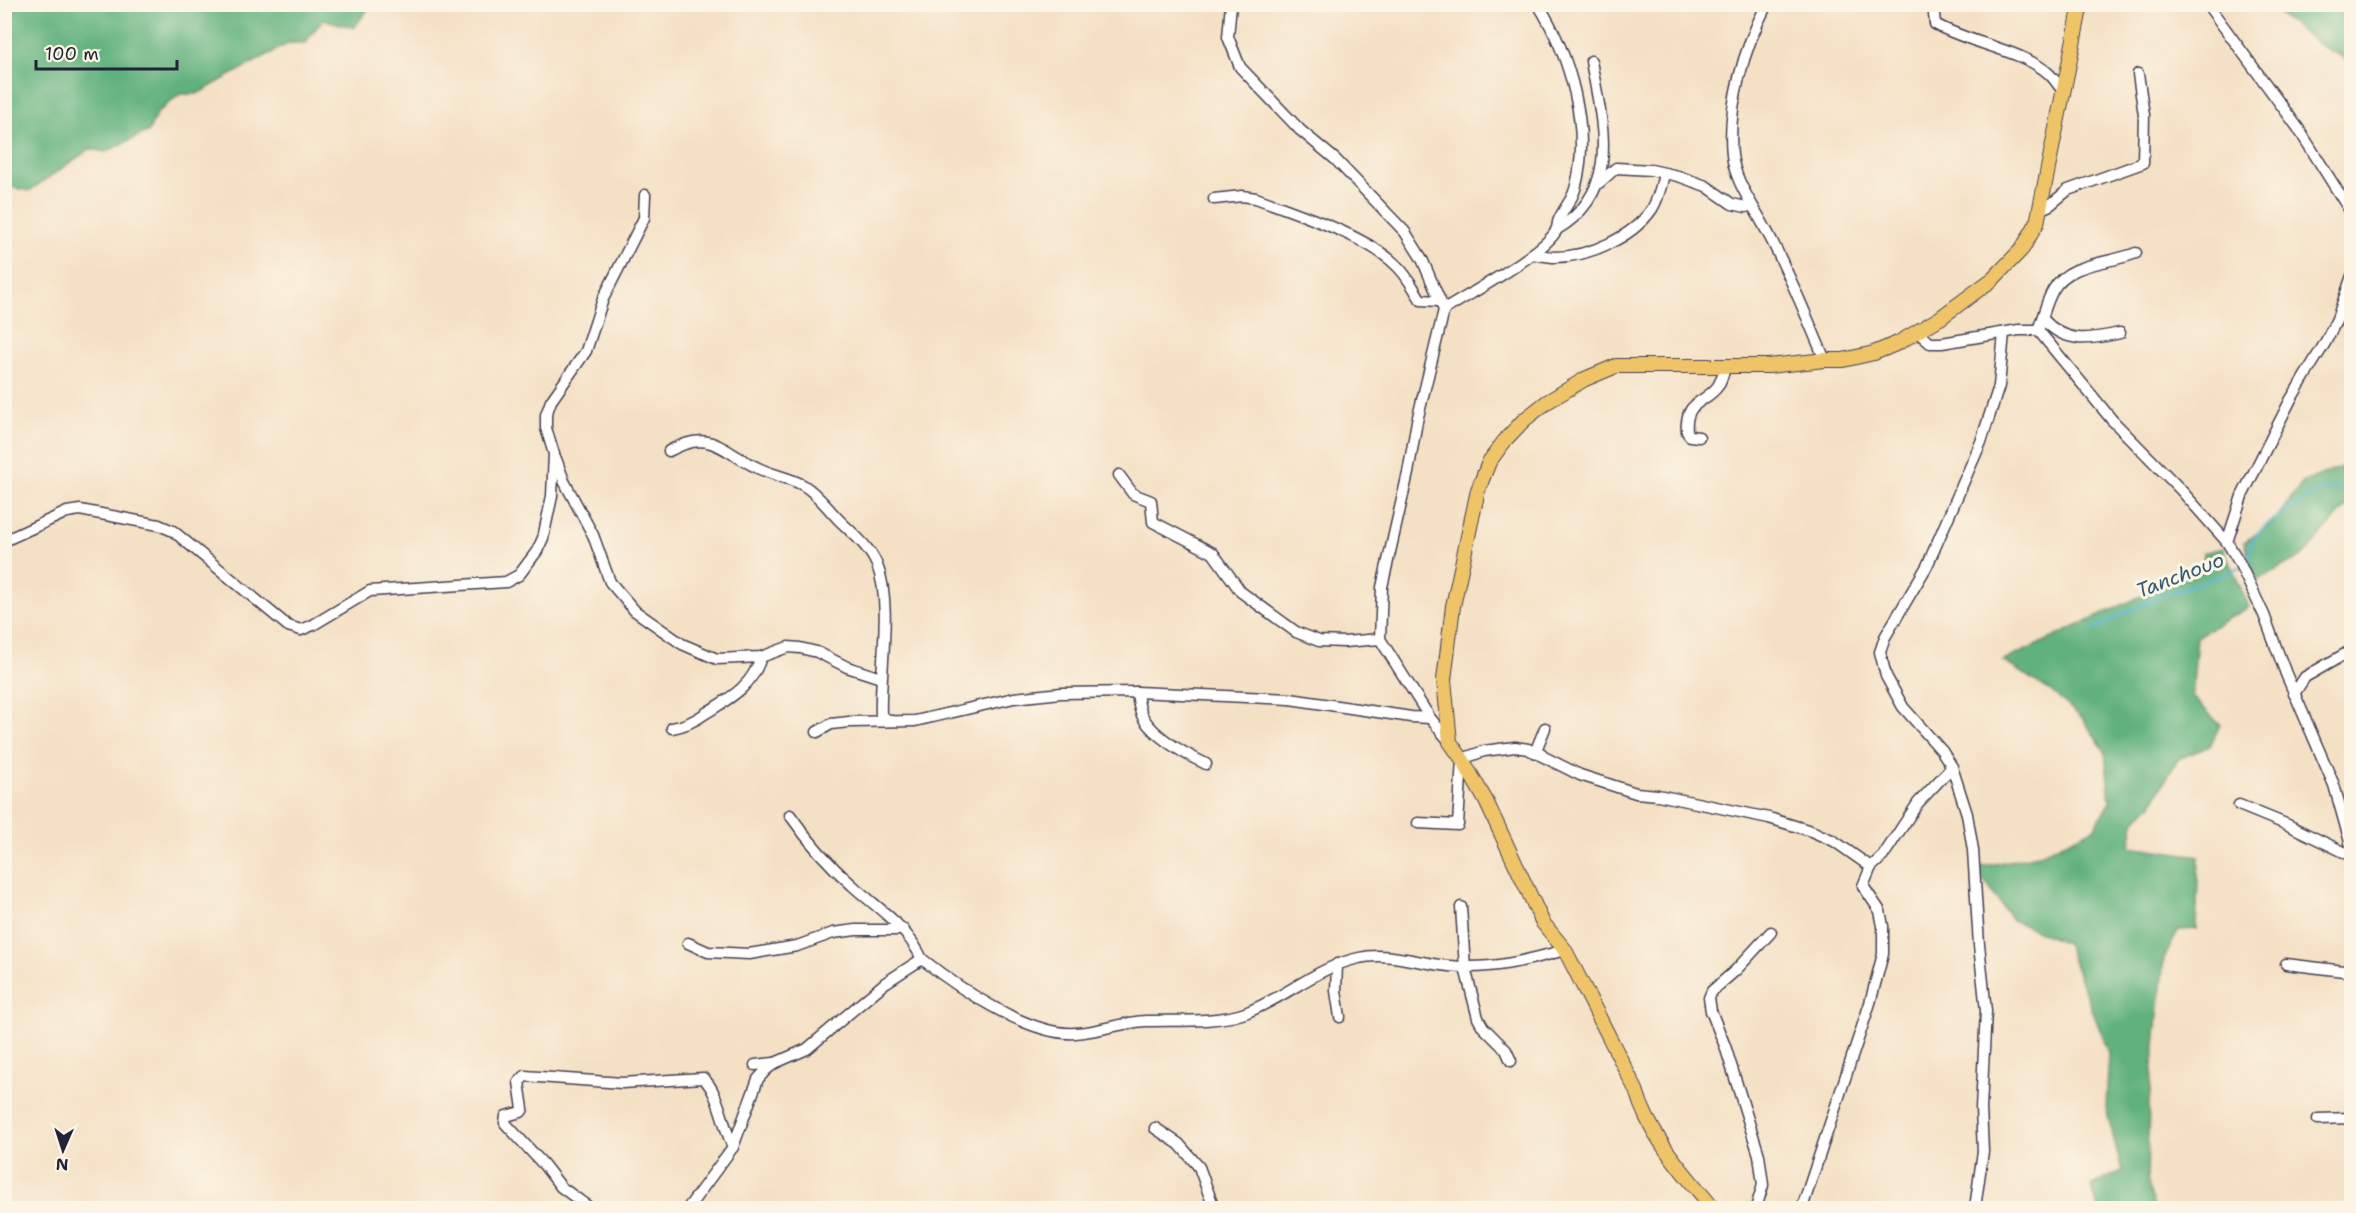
<svg xmlns="http://www.w3.org/2000/svg" width="2356" height="1213" viewBox="0 0 2356 1213" font-family="'Shantell Sans',sans-serif">
<style>
.forest{fill:#61b17d;stroke:#426a5c;stroke-width:1.5}
.lines{fill:none;stroke-linecap:round;stroke-linejoin:round}
.stream{stroke:#4ab0c9;stroke-width:3}
.minor-casing{stroke:#423e50;stroke-width:13}
.major-casing{stroke:#423e50;stroke-width:16}
.minor{stroke:#fff;stroke-width:10}
.major{stroke:#efc469;stroke-width:14}
.labels{text-anchor:middle;stroke-width:6;stroke-linejoin:round;paint-order:stroke}
.water-label{font-size:20px;font-style:italic;fill:#325b74;stroke:#fcf5e5}
</style>
<rect width="100%" height="100%" fill="#fcf5e5"/>
<filter id="ink" filterUnits="userSpaceOnUse"><feTurbulence type="fractalNoise" baseFrequency=".0167" numOctaves="2"/><feDisplacementMap in="SourceGraphic" scale="12" xChannelSelector="R" yChannelSelector="G"/><feConvolveMatrix kernelMatrix="1 2 1 2 8 2 1 2 1" color-interpolation-filters="sRGB"/></filter>
<filter id="wash" filterUnits="userSpaceOnUse"><feTurbulence type="fractalNoise" baseFrequency=".008" numOctaves="4" result="noise"/><feDisplacementMap in="SourceGraphic" scale="24" xChannelSelector="R" yChannelSelector="G"/><feGaussianBlur stdDeviation="1.35" result="paint"/><feColorMatrix in="noise" values="0 0 0 0 0 0 0 0 0 0 0 0 0 0 0 0 0 1.4 0 .05"/><feComposite in="paint" operator="in"/></filter>
<g filter="url(#wash)">
<rect width="100%" height="100%" fill="#f4e0c4"/>
<!-- forest -->
<g class="forest">
<polygon points="19,4 371,4 371,5 354,28 323,19 305,43 289,43 197,94 180,94 157,113 149,131 106,152 90,149 29,191 5,186 5,25"/>
<polygon points="2269,5 2351,5 2351,62 2313,41"/>
<polygon points="2351,463 2350,502 2304,555 2256,581 2244,542 2273,523 2303,482"/>
<polygon points="2223,548 2249,607 2197,636 2192,696 2220,725 2210,746 2178,759 2151,805 2134,822 2130,846 2199,856 2196,929 2179,930 2164,958 2149,1103 2147,1179 2154,1208 2098,1208 2091,1186 2122,1171 2106,1108 2109,1053 2066,943 2012,920 1975,868 2038,855 2094,829 2110,802 2105,751 2082,718 2051,691 2003,661 2186,575 2206,570 2203,553"/>
</g>
<g class="lines">
<!-- stream -->
<path class="stream" d="M2093 630C2118 616 2143 603 2169 593 2196 584 2223 577 2248 564 2250 556 2250 547 2252 541 2257 528 2316 491 2329 488 2339 486 2344 490 2352 483"/>
</g>
</g>
<g filter="url(#ink)">
<g class="lines">
<!-- minor casing -->
<g class="minor-casing">
<g id="minor">
<polyline points="1231,4 1228,37 1240,67 1300,130 1335,159 1405,232 1422,259 1444,310 1417,421 1408,473 1382,587 1380,639 1430,718 1450,742"/>
<path d="M1767 4C1744 48 1727 106 1732 155 1735 182 1752 203 1764 226 1787 267 1806 316 1825 360"/>
<path d="M1933 4 1935 24C1968 43 2022 50 2048 73 2054 78 2058 85 2063 91"/>
<polyline points="2207,4 2298,128 2352,214"/>
<polyline points="1599,183 1616,168 1651,170 1678,176 1706,186 1732,204 1746,207 1751,205"/>
<path d="M1214 199 1242 196 1256 198C1296 213 1368 236 1397 266 1407 275 1413 288 1421 300L1439 301"/>
<polyline points="2041,209 2050,205 2068,190 2143,163 2144,115 2138,74"/>
<path d="M1556 230C1623 191 1602 123 1591 61"/>
<path d="M1532 254C1540 255 1548 257 1555 257 1589 257 1633 237 1652 209 1659 198 1661 186 1664 174"/>
<path d="M1444 310C1469 294 1543 254 1556 231 1557 230 1558 223 1558 222 1562 210 1572 201 1575 189 1592 130 1570 55 1538 4"/>
<path d="M2043 319C2065 344 2089 340 2120 333"/>
<path d="M2038 330C2043 317 2046 302 2053 290 2068 262 2109 264 2136 253"/>
<polyline points="1918,332 1930,343 1942,343 2019,330 2038,330 2112,420 2180,489 2227,542 2239,562 2264,615 2286,674 2334,785 2352,849"/>
<path d="M1699 437 1690 436 1687 432C1684 400 1705 404 1718 386 1721 381 1723 373 1726 367"/>
<path d="M669 451C710 428 720 450 756 467 771 475 788 477 803 485 818 494 827 508 839 520 853 534 869 546 877 565 893 605 879 672 881 716L891 721"/>
<polyline points="556,459 564,481 593,535 610,582 635,611 682,644 717,659 761,657 788,647 800,648 817,652 847,667 881,678"/>
<polyline points="1119,475 1133,494 1151,501 1153,522 1213,553 1241,592 1296,632 1319,641 1344,642 1380,639"/>
<polyline points="4,541 67,512 80,510 159,525 173,531 288,626 301,630 313,625 370,591 506,582 519,575 537,551 543,538 552,496 554,454 546,428 546,415 551,401 586,351 603,299 644,218 645,195"/>
<polyline points="2227,542 2242,496 2291,399 2325,343 2337,319 2352,276"/>
<path d="M1137 692C1138 701 1139 711 1144 719 1157 739 1185 754 1206 764"/>
<polyline points="2294,694 2305,677 2352,650"/>
<path d="M672 728C685 726 695 721 706 713 730 698 752 687 761 657"/>
<polyline points="817,732 831,724 849,722 915,721 1014,698 1061,693 1137,692 1290,699 1411,717 1430,718"/>
<polyline points="1542,754 1536,750 1545,728"/>
<polyline points="1952,767 1967,814 1973,850 1979,945 1986,1011 1981,1108 1983,1151 1975,1208"/>
<polyline points="2239,805 2288,825 2352,856"/>
<path d="M790 815C808 841 828 864 852 885 878 909 906 925 922 959"/>
<polyline points="1418,823 1458,825 1462,759 1484,751 1515,747 1528,749 1580,775 1636,793 1658,795 1769,818 1811,831 1834,841 1871,867"/>
<polyline points="1461,907 1465,968 1478,1018 1483,1027 1506,1050 1511,1061"/>
<polyline points="688,943 708,952 749,954 797,946 833,933 856,930 904,930"/>
<polyline points="1337,964 1336,991 1340,1017"/>
<polyline points="2286,964 2352,972"/>
<polyline points="755,1065 774,1063"/>
<polyline points="2318,1119 2352,1118"/>
<polyline points="1155,1128 1179,1144 1199,1167 1214,1208"/>
<path d="M590 1208 561 1187 544 1165 505 1123 506 1116 521 1112 523 1109 519 1082 525 1076 622 1083 703 1078C719 1092 723 1127 733 1147"/>
<path d="M688 1208 733 1147 758 1079 767 1069 775 1063 807 1049 885 983 922 959C957 987 1029 1036 1075 1033 1099 1032 1122 1022 1146 1021 1176 1020 1217 1023 1245 1013 1285 998 1317 967 1359 958 1388 951 1420 964 1449 966 1490 970 1526 961 1565 950"/>
<polyline points="1756,1208 1763,1185 1759,1155 1725,1046 1711,1011 1709,998 1712,991 1736,970 1771,932"/>
<polyline points="1802,1208 1870,1003 1883,954 1883,926 1880,911 1863,886 1871,867 1883,856 1918,803 1952,767 1942,751 1903,707 1886,676 1880,652 1885,637 1927,566 1981,442 1999,386 2004,333"/>
</g>
</g>
<!-- major casing -->
<g class="major-casing">
<path id="major" d="M1713 1208C1683 1172 1649 1136 1636 1090L1565 950 1543 923 1486 801 1462 759 1450 742 1444 680 1453 606 1478 490 1489 462 1506 439 1524 420 1547 402 1585 379 1616 366H1768L1825 360H1843L1874 353 1898 343 1940 318 1993 279 2022 249 2037 223 2081 4"/>
</g>
<!-- minor -->
<use href="#minor" class="minor"/>
<!-- major -->
<use href="#major" class="major"/>
</g>
</g>
<g class="labels">
<!-- water labels -->
<g class="water-label">
<text transform="translate(2180 575) rotate(-21)" y="7">Tanchouo</text>
</g>
</g>
<!-- margin -->
<rect width="2356" height="1213" fill="none" stroke="#fcf5e5" stroke-width="24"/>
<!-- north arrow -->
<g transform="translate(63 1150) rotate(183)" stroke="#fcf5e5" stroke-width="4.5" paint-order="stroke">
<path d="M0-4.5L10 22L0 15L-10 22Z" fill="#22223b"/>
<text y="-9" font-size="16" font-weight="bold" text-anchor="middle" fill="#22223b">N</text>
</g>
<!-- scale -->
<path d="M36 60v9h141v-9" fill="none" stroke="#22223b" stroke-width="3"/>
<text x="45" y="60" font-size="18" fill="#22223b" stroke="#fcf5e5" stroke-width="4.5" paint-order="stroke">100 m</text>
</svg>
